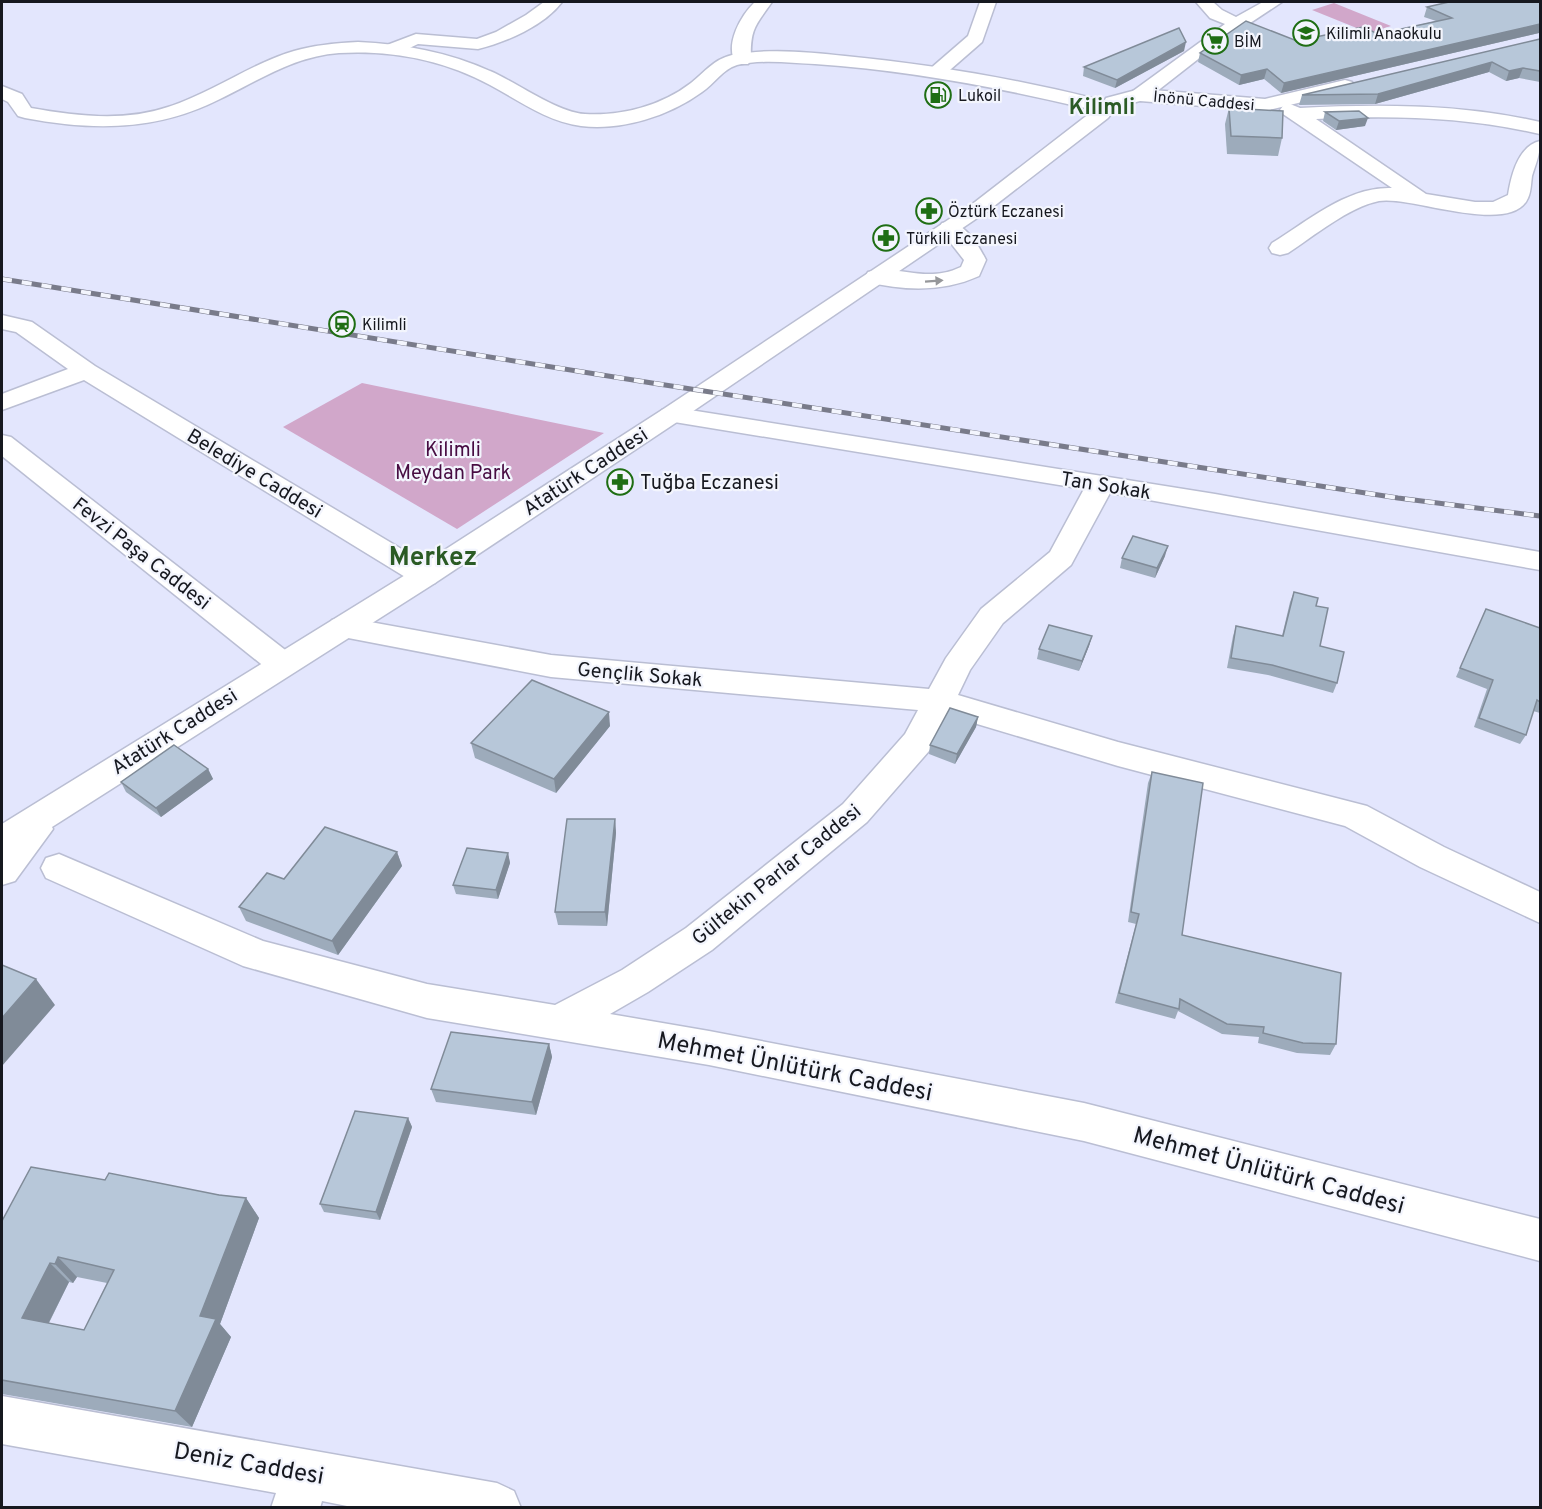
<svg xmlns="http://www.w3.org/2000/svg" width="1542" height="1509" viewBox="0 0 1542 1509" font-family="Overpass,sans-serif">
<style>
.green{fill:#d1a7ca}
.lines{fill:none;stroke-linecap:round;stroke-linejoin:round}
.minor-casing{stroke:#babed3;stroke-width:3}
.major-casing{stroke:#babed3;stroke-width:3}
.minor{fill:#fff;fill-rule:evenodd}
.major{fill:#fff;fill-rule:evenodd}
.rail-casing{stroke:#797b8a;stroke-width:5}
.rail{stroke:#f3f5fd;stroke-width:4;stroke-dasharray:10;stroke-linecap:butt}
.wall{fill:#9dabbb;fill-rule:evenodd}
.shaded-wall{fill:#808b98}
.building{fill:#b7c7d9;stroke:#808b98;stroke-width:1.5;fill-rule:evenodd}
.oneway{fill:#96979a}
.labels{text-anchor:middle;stroke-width:4.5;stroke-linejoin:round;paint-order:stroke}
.far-poi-label{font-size:16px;fill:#16181f;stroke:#f3f5fd;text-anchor:start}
.far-street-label{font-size:16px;fill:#16181f;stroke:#f3f5fd}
.park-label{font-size:20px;fill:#470c42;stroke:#f3f5fd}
.street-label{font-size:20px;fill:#16181f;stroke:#f3f5fd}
.poi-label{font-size:20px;fill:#16181f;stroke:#f3f5fd;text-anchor:start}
.far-district-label{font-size:22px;font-weight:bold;fill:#2b5b25;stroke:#f3f5fd}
.near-street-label{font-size:24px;fill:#16181f;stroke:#f3f5fd}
.district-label{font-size:26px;font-weight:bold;fill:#2b5b25;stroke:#f3f5fd}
</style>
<rect width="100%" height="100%" fill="#e3e6fd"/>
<!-- green -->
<g class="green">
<polygon points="1334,3 1391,26 1369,33 1312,10"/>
<polygon points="362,383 604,433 457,529 283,427"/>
</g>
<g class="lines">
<!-- minor casing -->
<g class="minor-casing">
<g id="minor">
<path d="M544 2H562C544 26 506 42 478 49L418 44 399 53H387L384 49 387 45 416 34 477 39 496 32 526 15Z"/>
<path d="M755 2H772C755 26 750 29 751 60L748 64H736C724 45 741 15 755 2Z"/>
<polygon points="980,2 996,2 982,42 943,76 931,76 928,72 931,68 968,36"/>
<polygon points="1196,2 1213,2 1222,10 1236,17 1263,2 1282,2 1211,49 1147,99 1133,99 1131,95 1133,91 1225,24 1210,18"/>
<path d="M1290 104 1300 108C1381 104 1461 104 1540 122V134C1466 117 1392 115 1316 119L1426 194 1475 202H1493L1508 195C1511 176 1518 146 1540 141 1540 155 1536 163 1532 176 1531 183 1531 192 1528 198 1512 237 1409 195 1379 201 1349 207 1314 236 1288 253L1280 255 1272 253 1269 248 1272 243C1308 221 1348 186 1392 188L1283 114 1280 110 1283 106Z"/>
<path d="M950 222C966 225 979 246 986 260L979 276C944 292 905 291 868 282L865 277 868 272C899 264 925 284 961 267L964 260 939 228 942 223Z"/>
<polygon points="2,315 32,322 95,366 435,569 440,576 435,583 425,586 415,583 84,380 2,410 2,394 68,369 16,332 2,329"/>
<polygon points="671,407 1215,494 1540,552 1540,570 1110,493 1071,565 1003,623 970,670 958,695 1118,742 1367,806 1444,847 1540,892 1540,923 1420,867 1345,826 1118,766 947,715 929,751 867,822 712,950 648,992 610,1014 709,1031 1084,1103 1540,1219 1540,1261 1084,1141 709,1065 427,1018 243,966 46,878 41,868 46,858 59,854 263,941 427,984 555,1005 622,970 686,928 843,804 905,734 918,710 551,677 343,637 332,634 328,627 332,620 343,617 551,655 929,689 946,658 981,609 1050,552 1084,489 662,420 658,415 662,410"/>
<polygon points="2,435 11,437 293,656 298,664 293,672 282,675 271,672 2,456"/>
<polygon points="2,1396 497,1483 514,1491 521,1508 357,1508 322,1501 320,1508 271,1508 276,1493 2,1444"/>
</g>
</g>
<!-- major casing -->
<g class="major-casing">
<g id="major">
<path d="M358 42C404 44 448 52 490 71 516 82 558 113 585 114 622 116 661 106 691 83 705 72 714 59 732 55 769 48 809 52 845 56 928 64 1011 78 1092 98L1094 102 1092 106 1085 108C996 87 906 70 815 64 791 63 762 59 737 65 723 69 714 84 702 92 669 116 622 131 581 126 548 122 518 100 490 85 444 60 391 50 339 53 295 56 259 80 220 99 157 131 94 131 25 118L18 116 8 102 2 99V86L22 94 31 108C76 116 124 122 168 107 212 93 250 64 294 51 315 45 336 43 358 42Z"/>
<polygon points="1345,80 1352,82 1354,86 1352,90 1265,111 1140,101 1113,108 1106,106 1104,102 1106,98 1140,89 1265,99"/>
<polygon points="1101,108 1108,110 1111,114 1108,118 989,210 680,420 435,583 52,827 53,829 15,881 2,885 2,824 415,569 662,410 975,202 1094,110"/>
</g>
</g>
<!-- minor -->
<use href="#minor" class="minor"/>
<!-- major -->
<use href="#major" class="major"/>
<!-- rail casing -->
<g class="rail-casing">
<polyline id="rail" points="2,279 652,383 1398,498 1540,516"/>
</g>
<!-- rail -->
<use href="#rail" class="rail"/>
</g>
<!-- wall -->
<g class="wall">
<polygon points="1540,2 1540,34 1539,33 1281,93 1264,79 1239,85 1198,62 1200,53 1297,41 1378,34 1436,21 1424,17 1427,7"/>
<polygon points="1540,39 1540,82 1519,78 1506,81 1489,72 1375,104 1299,105 1302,95"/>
<polygon points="1184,51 1115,88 1083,76 1084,67"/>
<polygon points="1229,108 1282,138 1278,156 1227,154 1225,124"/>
<polygon points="1325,112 1365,126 1336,130 1323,121"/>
<polygon points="1165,556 1155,578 1120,568 1122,558"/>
<polygon points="1294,592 1316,606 1320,646 1337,683 1333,693 1268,675 1227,668 1233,636 1236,626 1282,636 1290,602"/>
<polygon points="1486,609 1540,628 1540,713 1533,711 1526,735 1520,744 1474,727 1487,689 1456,677"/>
<polygon points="1092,636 1089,646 1079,671 1037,659 1039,649"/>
<polygon points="978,717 976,727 955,764 929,754 930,745"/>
<polygon points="610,726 556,793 475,758 471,743"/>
<polygon points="208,769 213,779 161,817 126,792 121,782"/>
<polygon points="1152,772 1182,935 1336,1044 1330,1055 1297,1053 1258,1043 1259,1037 1222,1034 1178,1011 1175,1019 1115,1003 1136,924 1128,922 1148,783"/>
<polygon points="615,819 616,833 607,926 558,925 555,912"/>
<polygon points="397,852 402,866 338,955 246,921 239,907 284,879"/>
<polygon points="508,853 510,863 498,899 456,894 453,885"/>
<polygon points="549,1044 552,1057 536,1115 436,1102 431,1089"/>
<polygon points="408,1118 412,1127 380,1220 324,1212 320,1204"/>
<path d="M105 1180 246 1198 259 1218 220 1324 231 1337 192 1427 2 1394V1395V1221ZM77 1277 107 1283 84 1330 49 1323 69 1282 73 1283Z"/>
</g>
<!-- shaded-wall -->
<g class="shaded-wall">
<polygon points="1540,24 1539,33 1281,93 1284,83"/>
<polygon points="1186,42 1184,51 1115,88 1117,80"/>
<polygon points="1492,62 1489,72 1375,104 1378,94"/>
<polygon points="1523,68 1519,78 1506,81 1509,71"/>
<polygon points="1267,69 1264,79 1239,85 1241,75"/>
<polygon points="1368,118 1365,126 1336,130 1339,121"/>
<polygon points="1168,546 1165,556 1155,578 1157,568"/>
<polygon points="1092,636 1089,646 1079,671 1082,661"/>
<polygon points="609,712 610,726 556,793 554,779"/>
<polygon points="978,717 976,727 955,764 957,754"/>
<polygon points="208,769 213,779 161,817 156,808"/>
<polygon points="615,819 616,833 607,926 605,912"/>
<polygon points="397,852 402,866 338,955 332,941"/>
<polygon points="508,853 510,863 498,899 496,890"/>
<polygon points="36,979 55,1005 2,1066 2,1018"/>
<polygon points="549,1044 552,1057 536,1115 532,1102"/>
<polygon points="408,1118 412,1127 380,1220 376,1212"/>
<polygon points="246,1198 259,1218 220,1324 231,1337 192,1427 175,1411 200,1316"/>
<polygon points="58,1257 77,1277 73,1283 55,1264"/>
<polygon points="50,1263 69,1282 42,1336 22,1318"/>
</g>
<!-- building -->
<g class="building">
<polygon points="1449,2 1540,2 1540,24 1284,83 1267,69 1241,75 1200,53 1246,21 1297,41 1363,27 1378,34 1452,18 1427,7"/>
<polygon points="1179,28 1186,42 1117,80 1084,67"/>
<polygon points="1540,39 1540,71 1523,68 1509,71 1492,62 1378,94 1302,95"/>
<polygon points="1229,108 1283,111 1282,138 1231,136"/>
<polygon points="1359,111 1368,118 1339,121 1325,112"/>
<polygon points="1133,536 1168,546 1157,568 1122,558"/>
<polygon points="1294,592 1318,598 1316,606 1328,608 1320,646 1344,652 1337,683 1272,665 1231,658 1236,626 1283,636"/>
<polygon points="1486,609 1540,628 1540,702 1537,700 1526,735 1479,718 1493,680 1460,668"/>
<polygon points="1049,625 1092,636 1082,661 1039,649"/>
<polygon points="532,680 609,712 554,779 471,743"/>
<polygon points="950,708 978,717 957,754 930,745"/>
<polygon points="174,745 208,769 156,808 121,782"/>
<polygon points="1152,772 1203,783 1182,935 1341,973 1336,1044 1303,1043 1263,1033 1264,1027 1227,1024 1180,999 1179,1009 1119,993 1139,914 1131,912"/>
<polygon points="567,819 615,819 605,912 555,912"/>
<polygon points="325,827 397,852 332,941 239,907 267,873 284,879"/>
<polygon points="467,848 508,853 496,890 453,885"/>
<polygon points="2,965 36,979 2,1018"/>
<polygon points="451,1032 549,1044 532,1102 431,1089"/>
<polygon points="355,1111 408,1118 376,1212 320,1204"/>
<path d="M31 1167 105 1180 109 1173 219 1195 246 1198 200 1316 216 1319 175 1411 2 1380V1221ZM58 1257 114 1270 84 1330 22 1318 50 1263 55 1264Z"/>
</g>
<!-- one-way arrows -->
<defs><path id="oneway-solid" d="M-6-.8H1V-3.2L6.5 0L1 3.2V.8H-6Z" transform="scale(1.5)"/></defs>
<use class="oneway" href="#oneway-solid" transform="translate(934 281) rotate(-4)"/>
<!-- icons -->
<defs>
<g id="school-ring" transform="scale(1.35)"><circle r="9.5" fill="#f3f5fd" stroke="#1f6e14" stroke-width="1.5"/><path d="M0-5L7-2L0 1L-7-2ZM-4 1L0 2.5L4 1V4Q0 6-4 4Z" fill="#1f6e14"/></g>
<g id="supermarket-ring" transform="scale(1.35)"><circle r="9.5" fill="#f3f5fd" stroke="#1f6e14" stroke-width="1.5"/><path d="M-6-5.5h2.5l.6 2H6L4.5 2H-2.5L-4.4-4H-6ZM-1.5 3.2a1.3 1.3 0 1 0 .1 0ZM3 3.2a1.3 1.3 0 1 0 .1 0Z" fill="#1f6e14"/></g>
<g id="fuel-ring" transform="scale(1.35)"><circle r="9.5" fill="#f3f5fd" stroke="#1f6e14" stroke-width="1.5"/><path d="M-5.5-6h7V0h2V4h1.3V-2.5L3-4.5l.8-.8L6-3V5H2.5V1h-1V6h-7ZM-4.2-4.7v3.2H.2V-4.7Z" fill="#1f6e14"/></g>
<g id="pharmacy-ring" transform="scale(1.35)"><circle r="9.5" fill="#f3f5fd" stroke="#1f6e14" stroke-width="1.5"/><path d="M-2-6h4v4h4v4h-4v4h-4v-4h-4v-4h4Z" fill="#1f6e14"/></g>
<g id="station-ring" transform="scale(1.35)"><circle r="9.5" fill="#f3f5fd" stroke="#1f6e14" stroke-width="1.5"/><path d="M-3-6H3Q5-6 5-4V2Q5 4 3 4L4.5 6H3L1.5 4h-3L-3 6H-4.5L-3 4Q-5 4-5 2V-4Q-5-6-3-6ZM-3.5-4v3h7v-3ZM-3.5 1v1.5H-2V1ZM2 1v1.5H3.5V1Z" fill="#1f6e14"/></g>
</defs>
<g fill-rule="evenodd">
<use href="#school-ring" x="1306" y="33"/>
<use href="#supermarket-ring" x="1215" y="41"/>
<use href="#fuel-ring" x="938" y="95"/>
<use href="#pharmacy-ring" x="929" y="211"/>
<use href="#pharmacy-ring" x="886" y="238"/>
<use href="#station-ring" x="342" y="324"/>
<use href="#pharmacy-ring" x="620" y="482"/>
</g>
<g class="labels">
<!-- far-poi labels -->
<g class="far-poi-label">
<text x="1326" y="39">Kilimli Anaokulu</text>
<text x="1234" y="47">BİM</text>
<text x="958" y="101">Lukoil</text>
<text x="948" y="217">Öztürk Eczanesi</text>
<text x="906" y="244">Türkili Eczanesi</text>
<text x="362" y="330">Kilimli</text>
</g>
<!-- far-street labels -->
<g class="far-street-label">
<text transform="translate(1204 100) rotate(5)" y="6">İnönü Caddesi</text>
</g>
<!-- park labels -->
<g class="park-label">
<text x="453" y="456">Kilimli<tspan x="453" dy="23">Meydan Park</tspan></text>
</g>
<!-- street labels -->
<g class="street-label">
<text transform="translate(585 471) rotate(-33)" y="7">Atatürk Caddesi</text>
<text transform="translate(255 473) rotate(31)" y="7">Belediye Caddesi</text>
<text transform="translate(1106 485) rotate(9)" y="7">Tan Sokak</text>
<text transform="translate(142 553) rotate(38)" y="7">Fevzi Paşa Caddesi</text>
<text transform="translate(640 674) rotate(5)" y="7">Gençlik Sokak</text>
<text transform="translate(174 731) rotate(-32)" y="7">Atatürk Caddesi</text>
<text transform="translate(776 874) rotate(-39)" y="7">Gültekin Parlar Caddesi</text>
</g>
<!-- poi labels -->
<g class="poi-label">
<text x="640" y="489">Tuğba Eczanesi</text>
</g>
<!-- far-district labels -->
<g class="far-district-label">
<text x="1102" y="114">Kilimli</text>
</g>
<!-- near-street labels -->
<g class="near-street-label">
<text transform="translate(795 1066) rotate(11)" y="8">Mehmet Ünlütürk Caddesi</text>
<text transform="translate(1269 1170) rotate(15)" y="8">Mehmet Ünlütürk Caddesi</text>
<text transform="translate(249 1463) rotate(10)" y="8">Deniz Caddesi</text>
</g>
<!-- district labels -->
<g class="district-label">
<text x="433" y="565">Merkez</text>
</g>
</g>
<!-- border -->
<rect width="1542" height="1509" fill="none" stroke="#16181f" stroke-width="6"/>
</svg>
